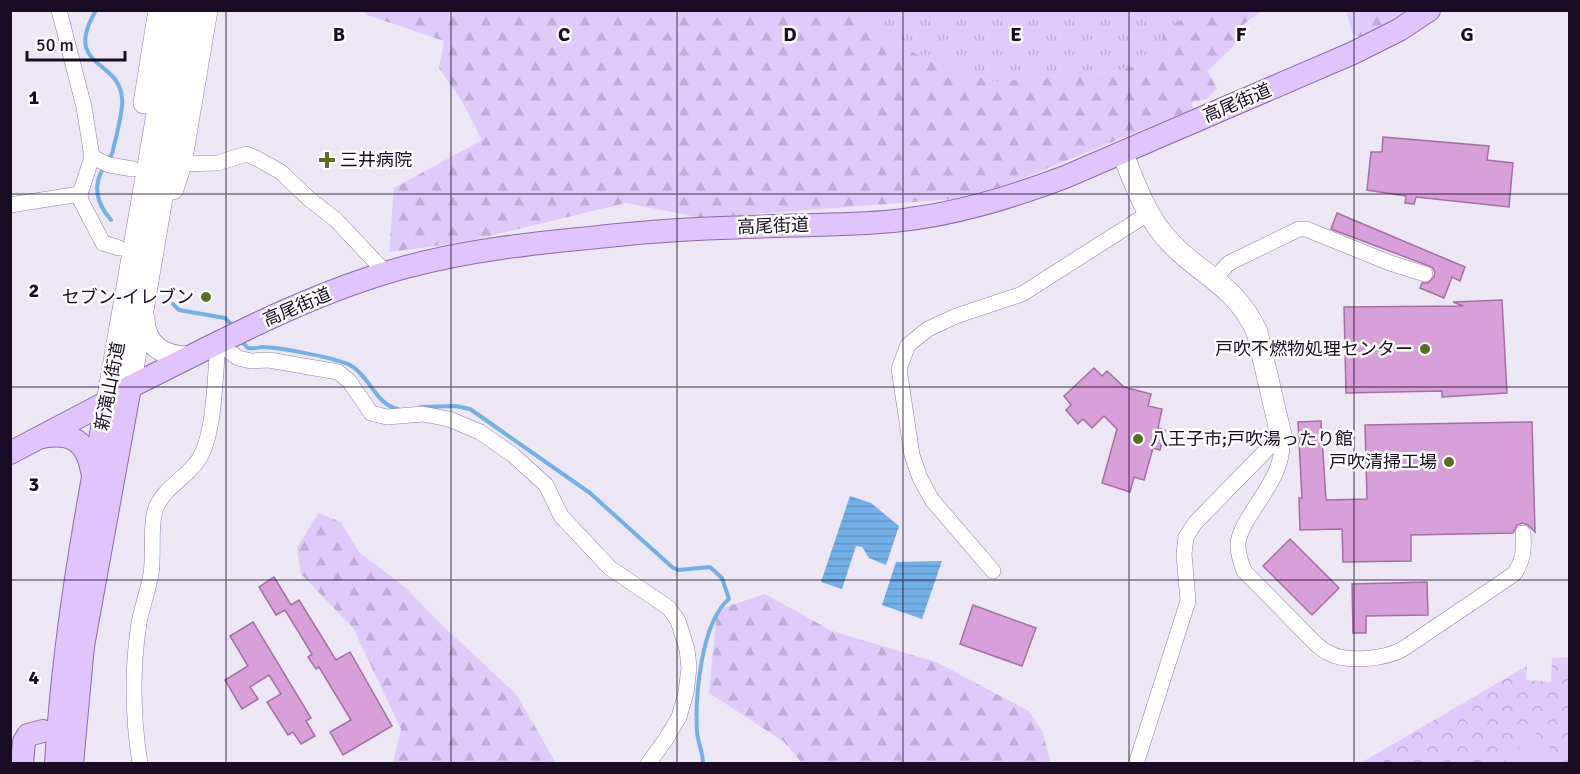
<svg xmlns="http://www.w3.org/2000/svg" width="1580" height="774" viewBox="0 0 1580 774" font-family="Signika,'Noto Sans JP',sans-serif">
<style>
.grass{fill:url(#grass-tufts)}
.forest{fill:url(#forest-firs)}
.park{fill:url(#park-crowns)}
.pitch{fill:#e0caf9}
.water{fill:url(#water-rules)}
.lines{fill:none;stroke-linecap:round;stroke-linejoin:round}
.stream{stroke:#73b0e7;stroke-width:4}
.building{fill:#d8a0d8;stroke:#a36fa4;stroke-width:1.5}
.street-casing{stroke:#9777b7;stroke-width:16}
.secondary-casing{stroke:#9777b7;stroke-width:22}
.primary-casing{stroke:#8d6aae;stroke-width:24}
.street{stroke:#fff;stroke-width:15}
.secondary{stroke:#fff;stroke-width:21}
.primary{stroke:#e0c4fb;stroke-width:22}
.grid{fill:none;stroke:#190c24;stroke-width:1.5;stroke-opacity:0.55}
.poi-dot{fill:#567124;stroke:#fff;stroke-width:2}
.labels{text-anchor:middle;stroke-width:5;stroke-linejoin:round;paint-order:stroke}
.street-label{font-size:18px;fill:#190c24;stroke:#fff}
.poi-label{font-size:18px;fill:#190c24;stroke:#fff;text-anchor:end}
.grid-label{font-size:20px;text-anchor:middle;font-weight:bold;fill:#190c24;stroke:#fff;stroke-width:5;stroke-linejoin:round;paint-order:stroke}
</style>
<defs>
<pattern id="grass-tufts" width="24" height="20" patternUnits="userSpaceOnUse" patternTransform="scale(1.5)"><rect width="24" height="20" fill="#e0caf9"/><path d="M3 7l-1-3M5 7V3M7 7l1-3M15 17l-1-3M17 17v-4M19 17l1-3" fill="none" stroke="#c0acd5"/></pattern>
<pattern id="forest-firs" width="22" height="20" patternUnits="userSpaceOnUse" patternTransform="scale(1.5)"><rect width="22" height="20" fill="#e0caf9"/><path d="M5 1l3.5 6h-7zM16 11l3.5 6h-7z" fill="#c0acd5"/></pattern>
<pattern id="park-crowns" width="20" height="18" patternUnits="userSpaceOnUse" patternTransform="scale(1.5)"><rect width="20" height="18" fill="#e0caf9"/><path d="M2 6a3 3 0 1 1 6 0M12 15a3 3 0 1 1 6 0" fill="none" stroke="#c0acd5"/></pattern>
<pattern id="water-rules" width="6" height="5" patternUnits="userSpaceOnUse" patternTransform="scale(1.5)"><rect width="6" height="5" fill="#73b0e7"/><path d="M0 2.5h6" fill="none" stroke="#6396c6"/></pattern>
</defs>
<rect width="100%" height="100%" fill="#ede7f5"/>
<!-- grass -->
<polygon class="grass" points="855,11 1222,11 1177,51 1118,71 993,82 925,59 870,27"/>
<!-- forest -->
<g class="forest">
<polygon points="365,11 855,11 870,27 925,59 993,82 1118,71 1165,55 1162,31 1197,11 1261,11 1244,24 1233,47 1207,71 1217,88 1207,99 1192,102 1193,109 1007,185 953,199 702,218 626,203 465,242 389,252 394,188 482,140 463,103 439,68 444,41 367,15"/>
<polygon points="1346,11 1420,11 1373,40 1353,35"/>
<polygon points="318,513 341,522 359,552 406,588 443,626 516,694 556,763 393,763 401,729 353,628 301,574 297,548"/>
<polygon points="765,594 832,631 936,662 1029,711 1042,731 1051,763 802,763 783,741 709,693 717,610"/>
</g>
<!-- park -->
<polygon class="park" points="1569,657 1569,763 1359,764 1527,666 1526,680 1551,682 1552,658"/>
<!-- pitch -->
<polygon class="pitch" points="1535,733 1564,763 1504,763"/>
<!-- water -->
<g class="water">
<polygon points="850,496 871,503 899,526 886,565 869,558 862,547 856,546 842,589 821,582"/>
<polygon points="942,561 922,619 882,605 896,562"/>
</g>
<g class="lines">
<!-- stream -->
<g class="stream">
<path d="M96 10C62 69 119 58 122 98 124 111 115 140 112 154L108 160"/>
<path d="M104 167C92 186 97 204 111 220"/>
<polyline points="173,304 179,310 225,318 230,323"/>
<path d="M243 343 248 348C254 349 257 348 262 347 278 347 336 358 350 365 369 375 376 405 398 409"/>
<path d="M421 407 455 406 470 409 590 493 672 567 678 570 710 567 722 578 729 599C701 622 695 697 697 732 698 743 703 752 703 764"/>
</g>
</g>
<!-- building -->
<g class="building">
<polygon points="1383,137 1489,146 1487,160 1513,163 1509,207 1416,197 1414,204 1405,203 1406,196 1367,190 1371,152 1382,152"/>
<polygon points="1337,213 1465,267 1460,281 1452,277 1444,298 1420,288 1422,283 1428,283 1434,277 1435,272 1432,267 1331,229"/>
<polygon points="1502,300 1507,393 1442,397 1442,391 1346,393 1344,307 1463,306 1453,302"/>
<polygon points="1094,368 1102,376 1107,371 1124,387 1151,394 1148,406 1162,409 1158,428 1165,430 1160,450 1153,448 1144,480 1134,477 1130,492 1102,483 1117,429 1104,416 1092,428 1083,419 1078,424 1066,410 1071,405 1064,396"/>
<polygon points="1321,421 1326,500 1367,499 1365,425 1532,422 1535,532 1528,525 1523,523 1517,525 1513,533 1411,535 1411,561 1343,562 1342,529 1300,530 1299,498 1302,498 1298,422"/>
<polygon points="1290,539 1339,588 1312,615 1263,566"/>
<polygon points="274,577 291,605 299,600 336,660 350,652 392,726 343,755 330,732 351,720 319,667 316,669 308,657 312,654 285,610 276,615 259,587"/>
<polygon points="1427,582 1428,615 1366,616 1366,633 1353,633 1352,584"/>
<polygon points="973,605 1036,628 1022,666 960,644"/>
<polygon points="253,622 311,718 306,721 315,736 301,744 293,732 288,735 267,702 281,694 269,675 250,687 258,699 242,709 225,680 248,666 230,636"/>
</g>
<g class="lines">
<!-- street casing -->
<g class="street-casing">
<g id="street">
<polyline points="59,10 84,107 92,157 80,194 81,201 103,243 119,248"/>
<polyline points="92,157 109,165 133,169"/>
<polyline points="181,164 218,163 246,154 256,158 281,172 308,198 336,220 386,273"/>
<polyline points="10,205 80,194"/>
<polyline points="1215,278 1229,263 1299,229 1306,229 1390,263 1425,274"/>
<polyline points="218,343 238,358 251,361 269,360 338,372 349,381 371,413 387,417 423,414 449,419 480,432 513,455 546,485 561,516 610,568 669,608 678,621 687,649 689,667 686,693 679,717 666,739 648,764"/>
<path d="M1281 435C1287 466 1264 492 1249 517 1244 525 1239 534 1238 543 1237 553 1241 562 1244 571L1317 645C1321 648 1324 651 1329 653 1346 663 1386 659 1403 649L1514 574C1524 560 1524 549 1523 533"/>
<polyline points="993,571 932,500 920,478 912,455 899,369 908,345 928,329 956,316 1022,294 1149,213"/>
<path d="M140 764C133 719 132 668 139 623 142 607 148 591 151 574 154 556 150 526 155 511 161 489 187 478 199 459 215 434 215 374 218 343"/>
<polyline points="1136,764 1188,601 1184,554 1186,537 1195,523 1281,435"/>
</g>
</g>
<!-- secondary casing -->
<g class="secondary-casing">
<g id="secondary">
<polyline points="144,103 159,10"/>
<path d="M1122 152C1133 179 1144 211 1163 234 1194 273 1234 281 1257 332L1281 435"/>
<polyline points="173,189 181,164 207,10"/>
<path d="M144 319C145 347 165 357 190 357"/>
<polyline points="130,387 160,210 191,10"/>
<polyline points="107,402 175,10"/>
</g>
</g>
<!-- primary casing -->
<g class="primary-casing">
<g id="primary">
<path d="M42 437C72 431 87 442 92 471"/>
<path d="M10 453 107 402 130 387C220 342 309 293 406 267 475 248 548 242 618 235 683 228 748 227 813 225 845 224 878 224 910 219 964 212 1015 196 1065 177L1353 53 1399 30 1429 10"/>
<polyline points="22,764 24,742 28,735 43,731"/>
<path d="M56 764C63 642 84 522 107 402"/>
<polyline points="72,764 83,646 130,387"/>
</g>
</g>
<!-- street -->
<use href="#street" class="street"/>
<!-- secondary -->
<use href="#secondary" class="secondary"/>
<!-- primary -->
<use href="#primary" class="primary"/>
</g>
<!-- grid -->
<path class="grid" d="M226 10V764M451 10V764M677 10V764M903 10V764M1129 10V764M1354 10V764M10 194H1570M10 387H1570M10 580H1570"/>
<!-- markers -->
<g class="poi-dot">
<path d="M324 151h6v6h6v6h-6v6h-6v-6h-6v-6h6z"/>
<circle cx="206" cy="297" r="6"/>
<circle cx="1425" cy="349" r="6"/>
<circle cx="1138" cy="439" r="6"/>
<circle cx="1449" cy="462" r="6"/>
</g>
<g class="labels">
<!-- street labels -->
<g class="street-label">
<text transform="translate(1237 103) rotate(-23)" y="6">高尾街道</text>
<text transform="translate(773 226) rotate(-2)" y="6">高尾街道</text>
<text transform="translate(297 307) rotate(-23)" y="6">高尾街道</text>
<text transform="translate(110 386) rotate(-79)" y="6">新滝山街道</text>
</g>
<!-- poi labels -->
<g class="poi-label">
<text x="340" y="166" text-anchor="start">三井病院</text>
<text x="194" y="303">セブン-イレブン</text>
<text x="1413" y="355">戸吹不燃物処理センター</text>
<text x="1150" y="445" text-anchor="start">八王子市;戸吹湯ったり館</text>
<text x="1437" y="468">戸吹清掃工場</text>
</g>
</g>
<g class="grid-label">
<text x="339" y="41">B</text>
<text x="564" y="41">C</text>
<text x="790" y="41">D</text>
<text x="1016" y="41">E</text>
<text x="1241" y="41">F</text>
<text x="1467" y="41">G</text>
<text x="34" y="104">1</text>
<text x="34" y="297">2</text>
<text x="34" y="491">3</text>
<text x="34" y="684">4</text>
</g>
<!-- border -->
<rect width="1580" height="774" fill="none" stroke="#190c24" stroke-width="24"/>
<!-- scale -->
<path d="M27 51v9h98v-9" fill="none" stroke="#190c24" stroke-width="3"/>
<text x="36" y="51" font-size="18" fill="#190c24" stroke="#ffffff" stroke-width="4.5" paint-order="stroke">50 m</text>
</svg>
